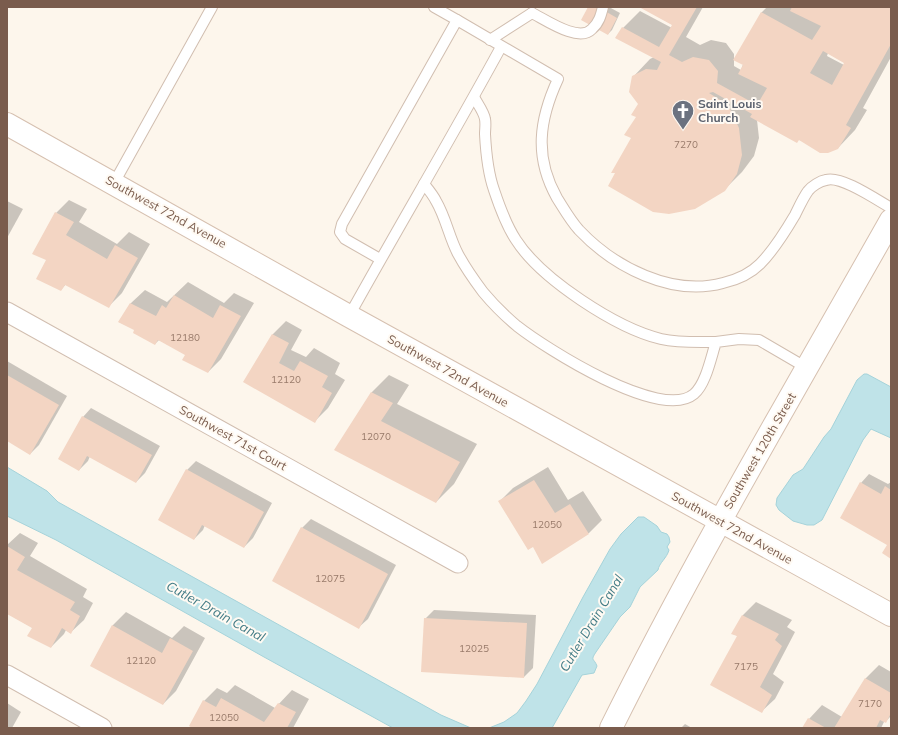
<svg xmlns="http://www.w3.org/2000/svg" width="898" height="735" viewBox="0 0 898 735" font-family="Mulish,sans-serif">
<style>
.water{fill:#bfe3e8;stroke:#a5d3da}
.shadow{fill:#0003;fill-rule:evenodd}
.building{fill:#f3d5c3;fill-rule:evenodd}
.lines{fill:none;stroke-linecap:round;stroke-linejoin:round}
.lane-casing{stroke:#d1beb0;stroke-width:12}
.street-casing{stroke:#d1beb0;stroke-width:21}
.secondary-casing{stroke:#d6c0b0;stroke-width:24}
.lane{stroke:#fff;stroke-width:10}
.street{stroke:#fff;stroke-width:19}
.secondary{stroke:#fff;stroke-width:22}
.labels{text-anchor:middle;stroke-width:4;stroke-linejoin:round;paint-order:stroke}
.number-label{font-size:10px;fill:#987a6a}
.worship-label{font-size:12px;font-weight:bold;fill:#5b616d;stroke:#fffaf3;text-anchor:start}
.street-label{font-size:12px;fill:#7a5c4d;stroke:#fffaf3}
.water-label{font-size:13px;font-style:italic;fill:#437c86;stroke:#fffaf3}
</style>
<rect width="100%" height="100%" fill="#fdf6ec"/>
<!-- water -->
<g class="water">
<polygon points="864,374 867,374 891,387 891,438 871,429 863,440 822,520 814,525 807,525 793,521 779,510 776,505 777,498 793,475 803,469 824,437 831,429 857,380"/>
<polygon points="7,467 47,491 58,502 441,715 471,728 393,728 264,657 56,540 7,516"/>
<path d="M638 517H644L657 526 661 532 667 534 669 537 670 542 667 547 669 550C667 558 659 563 658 570L640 587 630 607 620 617 596 652C590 661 594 658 597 666L594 673 582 675 552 728H489L504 722 517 713 526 701 537 684 583 597 610 549 621 534Z"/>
</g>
<!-- shadow -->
<g class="shadow">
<polygon points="590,7 609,7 620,13 612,30 608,34"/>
<path d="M641 7H703L686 37 700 45 711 40 726 43 734 54V66L741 70 761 13 767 7H891V57L863 108 867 110 855 130 838 148 799 140 757 120 759 138 754 156 742 172 724 190 632 138 639 104 633 77 650 59 654 57 623 28 640 11 672 28 673 25ZM828 53 845 63 844 65 827 56Z"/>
<polygon points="69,200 87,209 79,222 117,244 129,232 150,244 122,293 109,306 66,284 61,290 47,260 56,213"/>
<polygon points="7,201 23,209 7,238"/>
<polygon points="188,282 224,303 234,293 254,303 221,359 208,372 186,354 159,340 155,344 136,330 119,322 131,303 145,290 167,302"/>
<polygon points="286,321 302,330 291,350 306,357 314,348 340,363 335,374 345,380 328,408 315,421 245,382 273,334"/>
<polygon points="7,361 67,396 39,445 30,454 7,440"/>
<polygon points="389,375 409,385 397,404 477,444 454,484 436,502 336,450 372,392"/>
<polygon points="91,408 160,446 145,473 136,482 90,456 88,461 79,470 83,417"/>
<polygon points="196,461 272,503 253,538 244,547 205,525 203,530 194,539 187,470"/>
<polygon points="548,467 568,500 583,491 602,520 589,533 533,545 500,501 513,488"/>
<polygon points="869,474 888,484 891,482 891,557 888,544 861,483"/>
<polygon points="311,519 396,565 368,619 359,627 302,528"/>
<polygon points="20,533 38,543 30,556 87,589 83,597 93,603 84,620 70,633 66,630 64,634 51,647 33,628 7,613 7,545"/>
<polygon points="756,602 792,620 787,627 795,632 773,674 784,682 775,699 761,712 738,636 733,634 743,615"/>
<polygon points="434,610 536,615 533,668 524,677 425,619"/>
<polygon points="126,612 172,638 184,626 205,638 176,691 163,704 92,666 113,625"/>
<polygon points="879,665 891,672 891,716 885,722 884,722 881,728 803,728 809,719 822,705 842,717 866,678"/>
<polygon points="235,685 275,708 292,690 309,699 293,728 194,728 204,701 217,688 227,693"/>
<polygon points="7,703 21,712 12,728 7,728"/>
<polygon points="685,724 692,728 681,728"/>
</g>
<!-- building -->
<g class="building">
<polygon points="588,7 598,7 617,18 608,35 581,20"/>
<path d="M639 7H697L669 55 682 62 693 57 709 60 718 71 717 83 757 105 767 88 738 74 743 65 733 60 761 12 812 40 821 26 790 11 792 7H891V44L846 125 851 128 838 149 828 153H820L799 140 797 143 750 117 752 114 713 92 709 93 728 105 739 128 742 155 737 174 725 191 695 209 669 214 653 212 608 186 615 173H611L631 138 624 135 636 117 631 115 638 104 629 92 632 76 646 69 657 70 661 62 615 38 622 27 659 47 672 25ZM823 51 844 63 832 85 810 73Z"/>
<polygon points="55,212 74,222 66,235 107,259 115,245 138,258 109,308 65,285 61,291 36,279 46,260 32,254"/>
<polygon points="174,295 213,318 220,305 241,316 208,373 182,360 185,355 158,340 155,345 133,333 134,330 118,322 130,303 156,316 162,305 166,308"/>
<polygon points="272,334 289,343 279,363 294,371 300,361 328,376 322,387 332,393 315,423 243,382"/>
<polygon points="7,375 59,405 30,455 7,441"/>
<polygon points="371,392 393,403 381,421 460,462 436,503 334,450"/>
<polygon points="82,416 152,455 136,483 87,456 79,471 58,459"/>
<polygon points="186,469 264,512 244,548 202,525 194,540 158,520"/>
<polygon points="534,480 555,513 570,504 589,534 542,564 533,547 528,550 498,501"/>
<polygon points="860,482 881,494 885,486 891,490 891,559 882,553 887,545 840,518"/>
<polygon points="301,527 388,574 359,629 272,581"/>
<polygon points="7,546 25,557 17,570 75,602 70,610 80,616 71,634 62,628 51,648 27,636 32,628 7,614"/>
<polygon points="742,615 779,634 775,640 782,646 760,687 772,695 762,713 710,685 737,636 731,634"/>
<polygon points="424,618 527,623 524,678 421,672"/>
<polygon points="112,625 162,653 170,638 193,651 163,705 90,666"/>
<polygon points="865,678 891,693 891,713 886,723 880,720 876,728 834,728"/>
<polygon points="221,698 264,722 278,703 296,712 287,728 192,728 189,726 203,700 216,707"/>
<polygon points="808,718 826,728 802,728"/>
</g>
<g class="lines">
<!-- lane casing -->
<g class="lane-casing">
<g id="lane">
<path d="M532 13C546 20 579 43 592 29 599 23 601 15 603 7"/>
<path d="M457 20 558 79C539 120 534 157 557 198 564 209 570 220 579 230 614 267 672 297 723 283 736 280 750 274 760 264 774 250 785 232 795 215 799 207 803 198 808 191 812 186 820 181 826 180 841 175 877 200 891 208"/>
<polyline points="490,40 532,13"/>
<path d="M474 97C477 103 484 112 485 119 486 124 485 129 485 134 486 153 488 173 494 190 500 208 506 225 516 240 541 279 616 328 661 339 679 343 697 342 716 342"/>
<polyline points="114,183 212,7"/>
<path d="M424 184C428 189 433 195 436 201 446 218 449 237 458 254 465 267 474 280 483 292 493 304 505 316 517 326 545 348 661 422 694 394 706 384 711 357 716 342L739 339 759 340 807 368"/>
<polyline points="380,259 345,239 340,232 342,224 457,20 434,7"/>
<path d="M349 316C399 226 452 137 501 47"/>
</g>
</g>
<!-- street casing -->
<g class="street-casing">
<g id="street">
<polyline points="7,312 458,563"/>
<polyline points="7,675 102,728"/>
</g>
</g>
<!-- secondary casing -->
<g class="secondary-casing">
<g id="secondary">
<polyline points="7,124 349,316 891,615"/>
<path d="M611 728C697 555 796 388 891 220"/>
</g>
</g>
<!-- lane -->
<use href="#lane" class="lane"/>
<!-- street -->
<use href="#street" class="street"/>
<!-- secondary -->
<use href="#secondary" class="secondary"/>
</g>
<!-- icons -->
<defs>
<g id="church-pin" transform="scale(1.15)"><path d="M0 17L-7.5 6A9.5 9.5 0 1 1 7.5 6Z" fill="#6b7280" stroke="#fffaf3"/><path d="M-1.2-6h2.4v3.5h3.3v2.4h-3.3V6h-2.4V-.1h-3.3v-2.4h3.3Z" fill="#fff"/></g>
</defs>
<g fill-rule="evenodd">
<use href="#church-pin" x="683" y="111"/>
</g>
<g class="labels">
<!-- number labels -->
<g class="number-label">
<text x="686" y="148">7270</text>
<text x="185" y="341">12180</text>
<text x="286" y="383">12120</text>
<text x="376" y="440">12070</text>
<text x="547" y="528">12050</text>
<text x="330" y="582">12075</text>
<text x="474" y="652">12025</text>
<text x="141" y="664">12120</text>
<text x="746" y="670">7175</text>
<text x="870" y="707">7170</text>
<text x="224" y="721">12050</text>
</g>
<!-- worship labels -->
<g class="worship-label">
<text x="698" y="108">Saint Louis<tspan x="698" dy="14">Church</tspan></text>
</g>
<!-- street labels -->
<g class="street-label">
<text transform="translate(166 212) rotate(29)" y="4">Southwest 72nd Avenue</text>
<text transform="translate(448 371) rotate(29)" y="4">Southwest 72nd Avenue</text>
<text transform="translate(233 438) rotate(29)" y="4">Southwest 71st Court</text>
<text transform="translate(760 451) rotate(-60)" y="4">Southwest 120th Street</text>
<text transform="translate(732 528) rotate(29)" y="4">Southwest 72nd Avenue</text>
</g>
<!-- water labels -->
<g class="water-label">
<text transform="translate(216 611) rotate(29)" y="5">Cutler Drain Canal</text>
<text transform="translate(591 623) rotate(-59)" y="5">Cutler Drain Canal</text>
</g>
</g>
<!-- border -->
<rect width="898" height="735" fill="none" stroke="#7a5c4d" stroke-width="16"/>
</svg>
